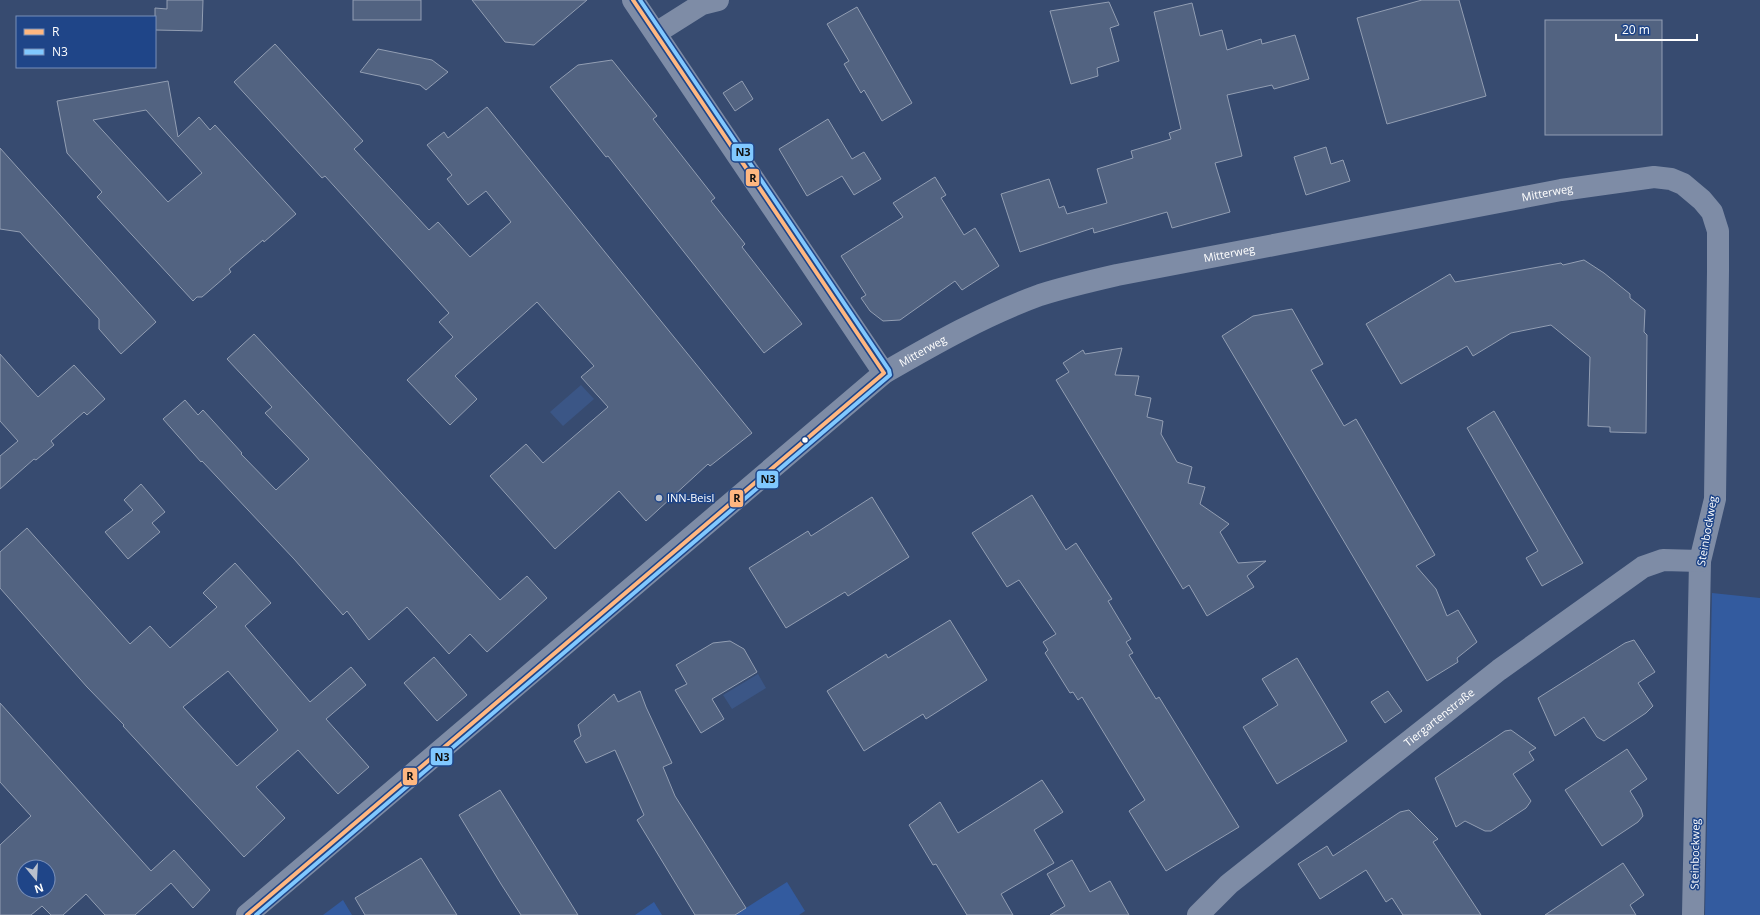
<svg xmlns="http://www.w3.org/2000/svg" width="1760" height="915" viewBox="0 0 1760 915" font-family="'Open Sans',sans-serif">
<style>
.green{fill:#335b9f}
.water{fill:#3b5686}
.building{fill:#526381;stroke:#929eb3;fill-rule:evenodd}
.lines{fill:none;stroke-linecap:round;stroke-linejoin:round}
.minor{stroke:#7e8ca6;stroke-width:22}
.tertiary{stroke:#7e8ca6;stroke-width:22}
.bus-1-casing{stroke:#1f4588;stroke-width:7}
.bus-2-casing{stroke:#1f4588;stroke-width:7}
.bus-1{stroke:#ffb780;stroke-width:4}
.bus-2{stroke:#80c8ff;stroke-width:4}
.bus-dot{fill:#fff;stroke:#1f4588;stroke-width:1.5}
.poi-dot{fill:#b9c0cd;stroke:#1f4588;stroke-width:1.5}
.labels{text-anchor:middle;stroke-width:3;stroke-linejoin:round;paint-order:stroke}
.street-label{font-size:11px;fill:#fff;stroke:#1f4588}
.poi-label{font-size:11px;fill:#fff;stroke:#1f4588;text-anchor:start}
.line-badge{stroke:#1f4588;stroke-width:1.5}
.pale-badge-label{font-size:11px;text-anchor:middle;font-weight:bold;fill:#111}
</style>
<rect width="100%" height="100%" fill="#374b70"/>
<!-- green -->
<g class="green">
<polygon points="1712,593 1760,598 1760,915 1705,915"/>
<polygon points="787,882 805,911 799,915 735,915"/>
<polygon points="343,900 352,915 323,915"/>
<polygon points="654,902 662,915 635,915"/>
</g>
<!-- water -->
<g class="water">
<polygon points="581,385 594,399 563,426 550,412"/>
<polygon points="758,674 766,688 732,709 723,695"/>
</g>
<!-- building -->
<g class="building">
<polygon points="167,0 203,0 202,31 155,30 155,8 167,9"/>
<rect x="353" y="0" width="68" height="20"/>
<polygon points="472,0 587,0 534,45 505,42"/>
<polygon points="1422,0 1459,0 1486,96 1387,124 1357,18"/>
<polygon points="1109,2 1119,25 1110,28 1119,61 1097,68 1098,76 1071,84 1050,11"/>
<polygon points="1192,3 1200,36 1222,30 1227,50 1261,39 1262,44 1295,35 1309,79 1274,89 1272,85 1227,95 1242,156 1215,163 1230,212 1172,228 1167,212 1094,233 1093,228 1020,252 1001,194 1049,179 1059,208 1064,206 1067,214 1107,203 1097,169 1133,158 1131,151 1171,139 1169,133 1181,129 1154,12"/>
<polygon points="857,7 912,103 882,121 864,90 861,93 844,64 849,61 827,24"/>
<rect x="1545" y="20" width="117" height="115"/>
<polygon points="275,44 363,141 354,149 429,230 438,222 470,257 511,222 486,191 468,205 447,179 452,175 427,145 444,132 448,138 487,107 752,433 710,466 708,464 646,521 619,491 555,549 490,476 526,444 543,463 608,407 581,377 594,366 537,302 455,376 477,399 450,425 407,380 453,337 439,322 449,313 325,176 322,178 234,82"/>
<polygon points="378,49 432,60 448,72 426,90 420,85 360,72"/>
<polygon points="612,60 657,116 653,119 715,198 711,201 745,244 742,247 802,324 764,353 608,156 606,157 550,87 578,65"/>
<path d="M168 81 178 137 199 117 210 130 215 125 296 214 264 242 263 240 229 269 231 272 202 297H197L193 301 97 197 102 192 67 153 57 101ZM146 110 202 173 168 202 93 120Z"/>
<polygon points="742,81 753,99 735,111 723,93"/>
<polygon points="828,119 852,159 864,152 881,179 854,195 842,176 807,196 779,149"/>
<polygon points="1326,147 1331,164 1343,160 1350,181 1306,195 1294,157"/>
<polygon points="0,148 156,322 121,354 99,329 99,319 20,232 0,229"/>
<polygon points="935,177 946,195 941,198 964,235 975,228 999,266 962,290 955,281 900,320 883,321 870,311 861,298 866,295 841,256 903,217 893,203"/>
<polygon points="1584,260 1604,273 1630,294 1630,298 1645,310 1644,332 1647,335 1646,433 1610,432 1610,427 1588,426 1590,357 1551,325 1511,333 1473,356 1467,346 1401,384 1366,324 1450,274 1455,282 1561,263 1563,265"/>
<polygon points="1292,309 1323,364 1311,370 1344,426 1356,419 1435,555 1416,566 1436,589 1447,616 1458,610 1477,642 1457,658 1458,662 1427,681 1222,336 1253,316"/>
<polygon points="254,334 500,600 527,576 547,598 487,652 470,634 449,654 407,607 369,640 347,611 343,615 294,559 202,461 201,462 163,419 185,400 198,415 203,410 242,453 241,454 276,490 309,459 265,413 272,407 227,359"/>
<polygon points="1122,348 1115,375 1139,376 1135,395 1151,398 1147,417 1163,421 1161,434 1177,462 1192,467 1188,483 1205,487 1200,504 1229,524 1220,532 1238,563 1266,561 1247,576 1254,587 1207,616 1189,585 1183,589 1056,380 1069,372 1063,363 1083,350 1085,354"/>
<polygon points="0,354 38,397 74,365 105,399 87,415 84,412 51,441 54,445 36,460 34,459 0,489 0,456 18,441 0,421"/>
<polygon points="1494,411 1583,563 1542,586 1526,558 1538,551 1467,428"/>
<polygon points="141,484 165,512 152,523 160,532 128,559 105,532 133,510 124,500"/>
<polygon points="1032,495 1066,550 1076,543 1112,599 1108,601 1131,639 1126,642 1133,653 1129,655 1156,699 1159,697 1239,827 1166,871 1129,811 1145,800 1082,697 1078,700 1073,692 1070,693 1045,653 1048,650 1043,642 1056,634 1019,580 1007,587 972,533"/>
<polygon points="872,497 909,557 848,596 845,592 786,628 749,568 808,531 811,536"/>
<path d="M27 528 130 644 150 626 170 648 217 607 203 593 235 563 271 603 245 626 310 702 351 667 366 685 326 719 369 767 338 794 298 750 256 787 285 818 244 857 123 726 124 725 87 687 0 588V552ZM228 671 278 730 237 766 183 707Z"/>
<polygon points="950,620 987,680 926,719 923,714 864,751 827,691 886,654 888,658"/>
<polygon points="1634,640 1655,672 1638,683 1653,706 1646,713 1604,741 1597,737 1584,717 1555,736 1538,698 1625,643"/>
<polygon points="730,641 744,649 757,672 712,699 724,719 701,733 675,690 687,684 676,665 713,643"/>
<polygon points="434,657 467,695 437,721 404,683"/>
<polygon points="1297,658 1347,741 1277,784 1243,727 1278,705 1262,679"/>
<polygon points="640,691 646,707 672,763 663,767 675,796 746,908 735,915 695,915 637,820 644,815 615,750 586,763 574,741 581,736 578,725 614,694 618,702"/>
<polygon points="1388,691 1402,711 1385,723 1371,702"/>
<path d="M0 703 151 871 174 850 210 890 193 908 171 883 135 915H105L86 894 63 915H51L42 906 31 915H0V845L31 816 0 782ZM24 867H48V891H24Z"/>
<polygon points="1511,730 1536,748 1529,752 1534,760 1513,774 1531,801 1526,808 1491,831 1485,831 1465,821 1456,827 1435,778 1505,731"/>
<polygon points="1627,749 1647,779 1630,791 1641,809 1643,816 1638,822 1602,846 1565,790"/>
<polygon points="1042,780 1063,812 1034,830 1054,863 1001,894 1013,915 967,915 936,864 933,865 909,825 940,802 958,833"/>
<polygon points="500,790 557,881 578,915 521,915 501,884 459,815"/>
<polygon points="1409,810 1438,839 1433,842 1481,915 1403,915 1392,898 1386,902 1366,870 1320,899 1298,864 1327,846 1333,856 1400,812"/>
<polygon points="421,858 457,915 365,915 355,898"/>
<polygon points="1072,860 1090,892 1110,881 1129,915 1050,915 1065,906 1047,874"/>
<polygon points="1623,863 1644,895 1630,905 1636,915 1545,915"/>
</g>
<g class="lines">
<!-- minor -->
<g class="minor">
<path id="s1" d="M633 0 884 373C934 344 985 315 1040 295 1065 287 1091 281 1117 275L1561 190 1654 177 1671 179 1683 184 1702 200 1712 212 1718 231V271L1715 499 1700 561 1693 915"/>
<polyline points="656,33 702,4 718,0"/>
<path id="s2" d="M1198 915 1229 884 1499 670 1643 567 1663 560 1700 561"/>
</g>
<!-- tertiary -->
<polyline class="tertiary" points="247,915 884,373"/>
<!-- bus-1 casing -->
<g class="bus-1-casing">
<polyline id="bus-1" points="247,915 884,373 633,0"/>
</g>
<!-- bus-2 casing -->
<g class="bus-2-casing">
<polyline id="bus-2" points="256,915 890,375 889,370 640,0"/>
</g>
<!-- bus-1 -->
<use href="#bus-1" class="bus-1"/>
<!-- bus-2 -->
<use href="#bus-2" class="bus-2"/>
</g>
<!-- markers -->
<circle class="bus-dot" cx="805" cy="440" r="3.5"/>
<circle class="poi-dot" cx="659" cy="498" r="4"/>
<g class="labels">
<!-- street labels -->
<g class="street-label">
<text dy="4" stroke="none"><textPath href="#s1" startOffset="1142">Mitterweg</textPath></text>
<text dy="4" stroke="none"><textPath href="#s1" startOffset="818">Mitterweg</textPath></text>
<text dy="4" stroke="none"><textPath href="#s1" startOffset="494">Mitterweg</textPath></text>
<text transform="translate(1707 531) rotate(-80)" y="4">Steinbockweg</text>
<text dy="4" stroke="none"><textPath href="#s2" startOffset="312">Tiergartenstraße</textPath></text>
<text transform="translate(1695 854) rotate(-89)" y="4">Steinbockweg</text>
</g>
<!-- poi labels -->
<g class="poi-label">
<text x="667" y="502">INN-Beisl</text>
</g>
</g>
<g class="line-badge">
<rect x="731" y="143" width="23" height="19" rx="4" fill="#80c8ff"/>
<rect x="745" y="168" width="15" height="19" rx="4" fill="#ffb780"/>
<rect x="756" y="470" width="23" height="19" rx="4" fill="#80c8ff"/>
<rect x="729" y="489" width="15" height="19" rx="4" fill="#ffb780"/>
<rect x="430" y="747" width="23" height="19" rx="4" fill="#80c8ff"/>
<rect x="402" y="767" width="16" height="19" rx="4" fill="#ffb780"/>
</g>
<g class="pale-badge-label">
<text x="743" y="156">N3</text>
<text x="753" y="182">R</text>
<text x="768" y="483">N3</text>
<text x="737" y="502">R</text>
<text x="442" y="761">N3</text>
<text x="410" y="780">R</text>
</g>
<!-- legend -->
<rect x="16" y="16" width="140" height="52" fill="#1f4588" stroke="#798fb8"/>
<rect x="24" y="29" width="20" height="6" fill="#ffb780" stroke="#798fb8"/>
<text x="52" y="36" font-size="12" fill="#ffffff">R</text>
<rect x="24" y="49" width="20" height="6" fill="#80c8ff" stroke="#798fb8"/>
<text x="52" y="56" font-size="12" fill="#ffffff">N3</text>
<!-- north arrow -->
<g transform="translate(36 879) rotate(162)"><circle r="19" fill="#1f4588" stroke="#798fb8"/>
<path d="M0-3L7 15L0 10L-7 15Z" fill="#b9c0cd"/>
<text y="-6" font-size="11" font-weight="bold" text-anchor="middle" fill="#ffffff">N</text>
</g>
<!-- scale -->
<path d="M1616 34v6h81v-6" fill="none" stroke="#ffffff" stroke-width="2"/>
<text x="1622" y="34" font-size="12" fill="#ffffff" stroke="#1f4588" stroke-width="3" paint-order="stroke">20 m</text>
</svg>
